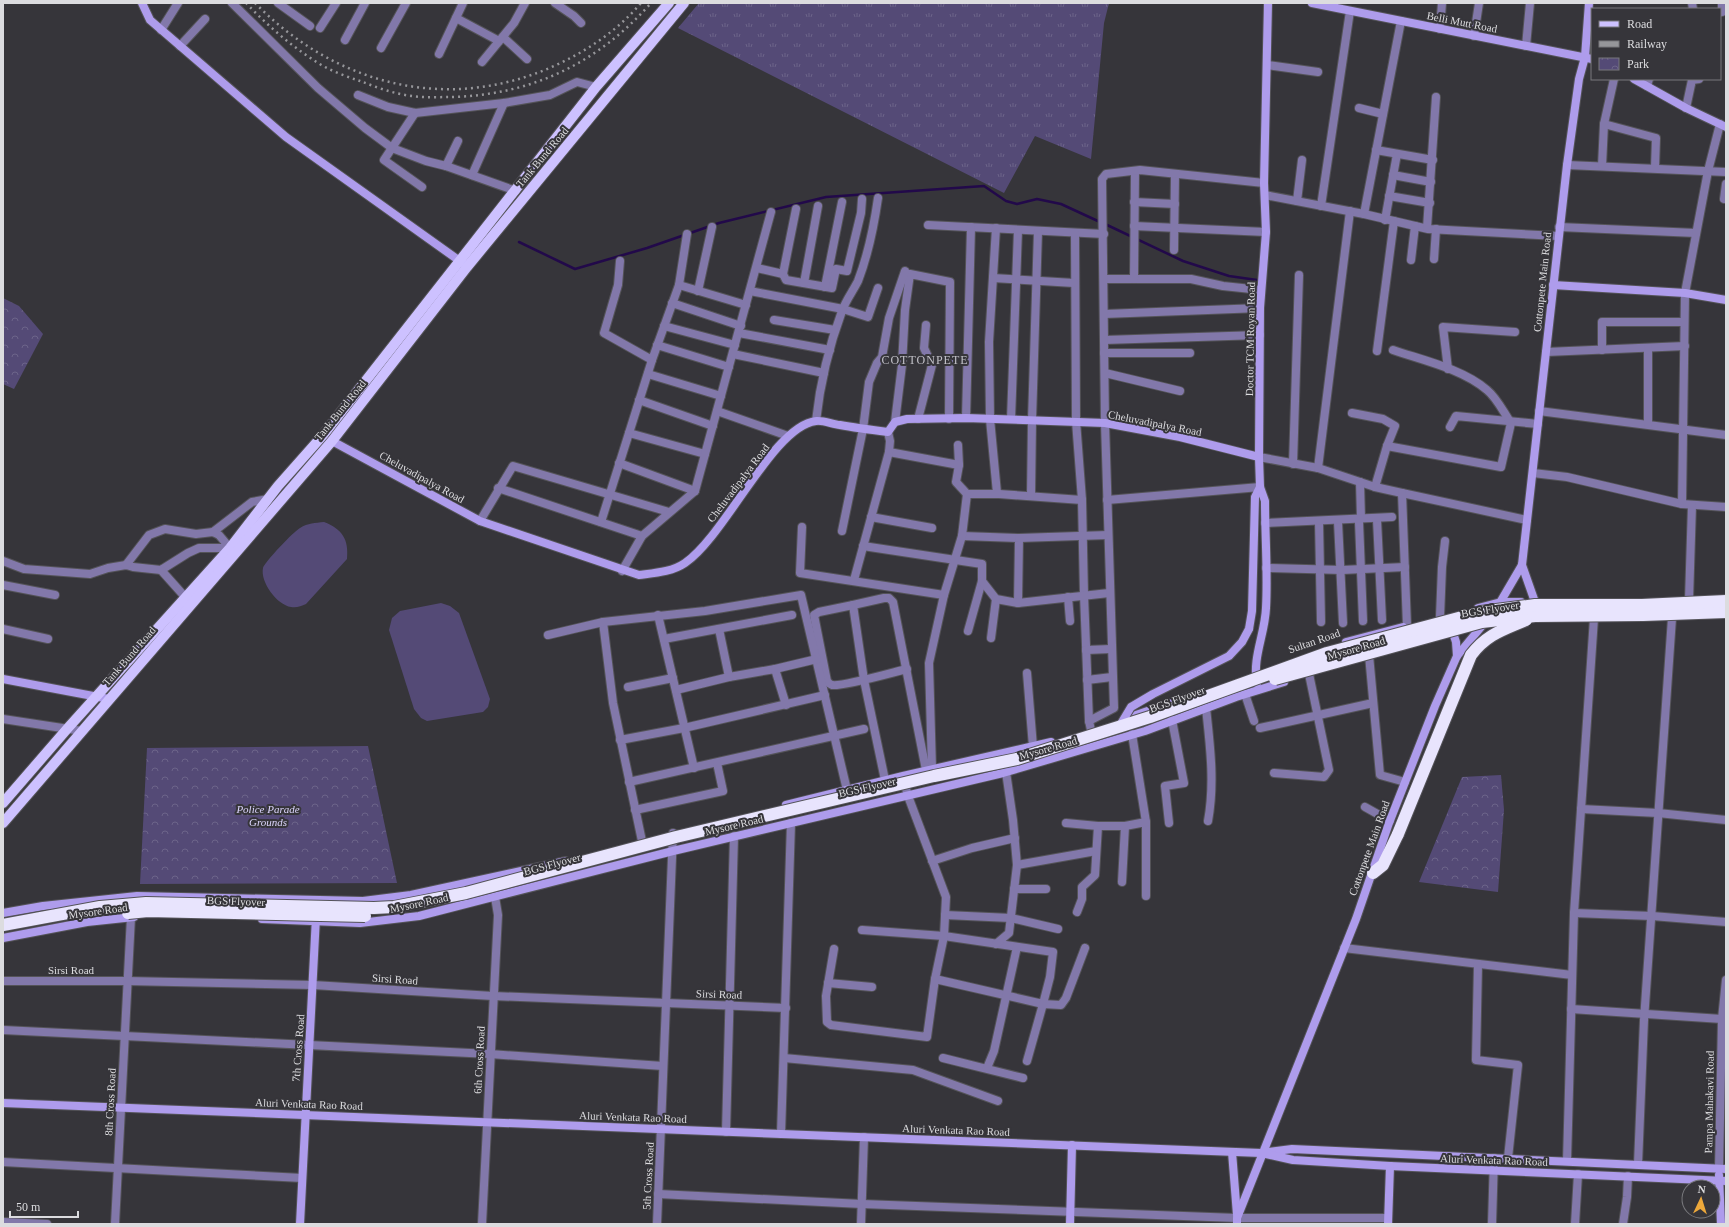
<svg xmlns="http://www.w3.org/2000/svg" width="1729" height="1227" viewBox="0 0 1729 1227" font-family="Georgia,serif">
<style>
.grass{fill:url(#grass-tufts)}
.park{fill:url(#park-crowns)}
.pitch{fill:#544a76}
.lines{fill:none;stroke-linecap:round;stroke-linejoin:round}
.stream{stroke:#22094a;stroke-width:2.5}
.street-casing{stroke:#545358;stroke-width:10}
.secondary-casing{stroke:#545358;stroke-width:10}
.primary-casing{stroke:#545358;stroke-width:12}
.highway-casing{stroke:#545358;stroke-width:14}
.street{stroke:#8278aa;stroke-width:8}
.secondary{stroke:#ae9cec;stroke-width:8}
.primary{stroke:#cdc1ff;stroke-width:10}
.highway{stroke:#e8e4fd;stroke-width:12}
.rail{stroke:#96969a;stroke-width:2.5;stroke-dasharray:2 4;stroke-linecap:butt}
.secondary-bridge-casing{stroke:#545358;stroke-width:10;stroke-linecap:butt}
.highway-bridge-casing{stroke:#545358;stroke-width:14;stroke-linecap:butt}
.secondary-bridge{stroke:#ae9cec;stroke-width:8}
.highway-bridge{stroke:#e8e4fd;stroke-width:12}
.labels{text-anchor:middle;stroke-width:4;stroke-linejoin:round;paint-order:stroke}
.street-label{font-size:11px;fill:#dcdcdf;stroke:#36353a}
.park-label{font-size:11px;font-style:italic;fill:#dcd5fd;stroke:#36353a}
.neighbourhood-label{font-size:12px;letter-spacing:1px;fill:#c1c0c7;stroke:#36353a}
</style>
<defs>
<pattern id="grass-tufts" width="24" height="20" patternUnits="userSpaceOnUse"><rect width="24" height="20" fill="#544a76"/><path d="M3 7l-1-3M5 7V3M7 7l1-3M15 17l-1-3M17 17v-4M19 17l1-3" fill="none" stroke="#6c6489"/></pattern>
<pattern id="park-crowns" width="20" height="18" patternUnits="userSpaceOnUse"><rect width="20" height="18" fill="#544a76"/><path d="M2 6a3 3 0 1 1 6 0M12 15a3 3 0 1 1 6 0" fill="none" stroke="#6c6489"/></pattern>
</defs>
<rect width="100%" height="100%" fill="#36353a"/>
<!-- grass -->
<polygon class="grass" points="699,3 1109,3 1104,23 1091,159 1035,136 1004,193 678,28"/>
<!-- park -->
<g class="park">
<polygon points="3,298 19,306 43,334 14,389 3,384"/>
<polygon points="368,746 397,883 140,884 147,748"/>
<polygon points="1501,775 1504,810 1498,892 1419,882 1462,777"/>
</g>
<!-- pitch -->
<g class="pitch">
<path d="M324 522C342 529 349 539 347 559L306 604C301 606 297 608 291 607 277 605 260 582 263 568 264 563 294 531 300 528 308 523 315 523 324 522Z"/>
<polygon points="441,603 450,606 459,613 490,699 488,707 483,712 427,721 421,718 414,709 389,630 392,618 400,611"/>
</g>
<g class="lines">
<!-- stream -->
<g class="stream">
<polyline points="1105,224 1183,261 1229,276 1257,280"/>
<polyline points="519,242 575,269 647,248 719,223 826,197 984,186 1006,201 1017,204 1037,199 1061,204 1100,222"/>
</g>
<!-- street casing -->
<g class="street-casing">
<g id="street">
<polyline points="232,3 318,88 365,128 392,148 426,161 446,166 516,191"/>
<polyline points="278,3 310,26"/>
<polyline points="555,3 574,16 581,23"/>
<polyline points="1692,3 1693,9"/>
<polyline points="1720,12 1722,12 1722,3"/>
<polyline points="456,18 499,41"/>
<polyline points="320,28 336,3"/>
<polyline points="1440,29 1442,3"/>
<polyline points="161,30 178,3"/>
<polyline points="1474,36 1479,3"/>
<polyline points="503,37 527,59"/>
<polyline points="345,40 365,3"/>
<polyline points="180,46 205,19"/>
<polyline points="1526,46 1530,3"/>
<polyline points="381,48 406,3"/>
<polyline points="439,54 463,3"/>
<polyline points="482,62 514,23 525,3"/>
<polyline points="1267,65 1318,72"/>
<polyline points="1647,86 1649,79"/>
<polyline points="358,95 388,107 415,113 504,103 550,95 577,82 596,87"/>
<polyline points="1359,108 1383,114"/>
<polyline points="1686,108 1692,80 1699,79"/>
<polyline points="415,113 384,160 422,187"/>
<polyline points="1604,124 1656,138 1655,168"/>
<polyline points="1376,150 1433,160"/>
<polyline points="1567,165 1726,172"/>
<polyline points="446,166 458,141"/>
<polyline points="1602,166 1604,124 1614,79"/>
<polyline points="472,175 504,103"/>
<polyline points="1393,175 1431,182"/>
<polyline points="1726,184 1724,199 1726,199"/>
<polyline points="1265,195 1364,214 1428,229 1558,236"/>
<polyline points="1389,196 1430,203"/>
<polyline points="1297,201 1302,160"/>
<polyline points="1134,202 1175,204"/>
<polyline points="1321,206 1350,11"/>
<polyline points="796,209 783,274 786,280 832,288 836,269 847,271 861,213 862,199"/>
<polyline points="1364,214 1401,21"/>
<polyline points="1385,220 1397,154"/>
<polyline points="928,225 1104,234"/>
<polyline points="1134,226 1266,232"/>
<polyline points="1559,227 1696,233"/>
<polyline points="996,228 989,342 990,419 997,493"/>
<polyline points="1427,228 1436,97"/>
<polyline points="1075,233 1076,421 1082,500 1084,595 1089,721"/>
<polyline points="1174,250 1175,174"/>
<polyline points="1434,259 1436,229"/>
<polyline points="1411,260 1415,226"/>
<polyline points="620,261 618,285 604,333 652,360 679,285 687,234"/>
<polyline points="757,268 783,274"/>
<polyline points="993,278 1074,283"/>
<polyline points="1105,279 1191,279 1223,286 1261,290"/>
<polyline points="1134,279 1135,171"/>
<polyline points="804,283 818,206"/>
<polyline points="679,285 746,305"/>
<polyline points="825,287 842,202"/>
<polyline points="698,291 712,227"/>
<polyline points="750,291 843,309 868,317 878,288"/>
<polyline points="672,303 741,326"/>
<polyline points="1104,314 1260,308"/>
<polyline points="774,320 835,330"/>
<polyline points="664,326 735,345"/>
<polyline points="739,333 830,350"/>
<polyline points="1104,340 1260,335"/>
<polyline points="657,345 729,367"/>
<polyline points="1602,350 1602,322 1684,322"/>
<polyline points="1377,351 1394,221"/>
<polyline points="1546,352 1685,346"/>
<polyline points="1104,353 1190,353"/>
<polyline points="733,354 824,373"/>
<polyline points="1448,369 1443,327 1515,332"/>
<polyline points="1105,373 1180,391"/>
<polyline points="648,374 721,396"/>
<polyline points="639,400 713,426"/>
<polyline points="717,411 788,436"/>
<polyline points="1539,411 1726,435"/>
<polyline points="1352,413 1383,419 1395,426 1387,446 1375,487"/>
<polyline points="966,418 971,227"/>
<polyline points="918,419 932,365 924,348 926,325"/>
<polyline points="1011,419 1018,230"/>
<path d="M816 421C820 384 829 346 842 311 846 300 853 291 858 281 868 255 874 226 878 198"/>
<polyline points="895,422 902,365 905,310 910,274 950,282 949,419"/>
<polyline points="1648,424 1648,348"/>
<polyline points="1450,427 1456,416 1538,424"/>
<polyline points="629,433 705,454"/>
<polyline points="958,445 959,465 956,482 967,494 999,494 1082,500"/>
<path d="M1387 446 1501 467 1511 423C1504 413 1497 398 1487 390 1463 369 1422 360 1393 350"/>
<polyline points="889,452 959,465"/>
<polyline points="1259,457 1318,468 1375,487 1402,493 1527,520"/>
<polyline points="619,463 695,491"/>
<polyline points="1293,464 1299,275"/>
<polyline points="1318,468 1350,211"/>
<polyline points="1533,473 1567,477 1682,504 1726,507"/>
<polyline points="1360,482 1361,519"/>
<polyline points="498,488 642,536"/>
<polyline points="1402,493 1407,626"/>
<polyline points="1031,496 1032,420 1038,231"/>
<polyline points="1107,500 1260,487"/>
<polyline points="1682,504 1685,293 1708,171 1720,124"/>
<polyline points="871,517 932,528"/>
<polyline points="1377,520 1382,620"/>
<polyline points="480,521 513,466 669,512"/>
<polyline points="601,522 652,360"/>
<polyline points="1319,522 1321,622"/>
<polyline points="1338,522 1343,623"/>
<polyline points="1359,522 1363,621"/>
<polyline points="1265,523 1392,517"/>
<polyline points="802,527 800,573 944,595"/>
<polyline points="842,531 863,429 869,382 877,363 882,357 889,318 905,271"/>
<polyline points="213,532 252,502 268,499"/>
<polyline points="962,536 1019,538 1018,603"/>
<polyline points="1019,538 1108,535"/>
<polyline points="863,546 982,564 982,581 968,631"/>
<polyline points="3,561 24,569 90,574 108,568 126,565 133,567 161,570 188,553 199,548 230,548"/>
<polyline points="126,565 149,535 165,529 196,534 213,532 219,535 230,548"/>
<polyline points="1266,568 1342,570 1405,567"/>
<polyline points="161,570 186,598"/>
<polyline points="622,571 642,536 695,491 771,212"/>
<polyline points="854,580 889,452 890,441 888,432"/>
<polyline points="982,581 996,599 1018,603 1109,593"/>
<polyline points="3,585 55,595"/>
<polyline points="1068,597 1070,621"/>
<polyline points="1689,600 1692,505"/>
<path d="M853 605 819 612 814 615 827 681C829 683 829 684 832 685 842 687 894 672 907 669"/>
<polyline points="658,615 694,768"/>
<polyline points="1440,617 1442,567 1445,541"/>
<polyline points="603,622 613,703 642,841"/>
<polyline points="3,629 48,639"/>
<polyline points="719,629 729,677 775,669 786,705"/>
<polyline points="548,635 603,622 705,611 801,595 847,790"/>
<polyline points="991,638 996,599"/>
<polyline points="664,639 792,615"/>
<polyline points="1086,650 1111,649"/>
<polyline points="1369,655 1380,775 1405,782"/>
<polyline points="775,669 817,659"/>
<polyline points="1027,673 1033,747"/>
<polyline points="1087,680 1112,677"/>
<polyline points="628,687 673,678"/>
<polyline points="676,690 729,677"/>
<polyline points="1245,694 1254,721"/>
<path d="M1206 708C1210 745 1215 783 1208 821"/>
<polyline points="3,719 82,731"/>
<polyline points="1260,728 1373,703"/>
<polyline points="1091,730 1089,721 1114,708 1105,423 1102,179 1106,174 1140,170 1264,183"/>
<polyline points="1132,734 1146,822 1146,896"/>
<polyline points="620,740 684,728 825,695"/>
<polyline points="932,769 929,663 944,595 962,536 967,494"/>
<polyline points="1274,773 1324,777 1329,770 1309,674"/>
<polyline points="885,780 864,680 853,605 884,598 889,598 893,602 926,770"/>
<polyline points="629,782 864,729"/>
<polyline points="1365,807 1390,821"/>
<polyline points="1581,809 1658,813 1726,820"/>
<polyline points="635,810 723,791 717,763"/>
<polyline points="1066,823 1098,826"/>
<polyline points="1169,823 1165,786 1184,783 1172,720"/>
<polyline points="932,861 972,848 1015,838"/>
<polyline points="1017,865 1096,851"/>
<polyline points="1122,882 1125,826"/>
<polyline points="1014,889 1046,889"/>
<polyline points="1077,912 1082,899 1082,887 1095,875 1098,826 1125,826 1146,822"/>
<polyline points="1574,913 1652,916 1726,922"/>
<polyline points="945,915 1011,918 1058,929"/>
<polyline points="862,930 944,936 1053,952 1050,977 1043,1004 935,979"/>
<polyline points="996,944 1009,933 1017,865 1013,820 1006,772"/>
<polyline points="1344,948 1572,975"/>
<polyline points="834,949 826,996 827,1022 831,1025 927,1037 935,979 944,936 946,897 908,796 903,778"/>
<polyline points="1478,964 1476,1060 1518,1065 1508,1158"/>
<polyline points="3,981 126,981 313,985 493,996 786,1008"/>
<polyline points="828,983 872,987"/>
<polyline points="1571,1009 1722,1019"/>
<polyline points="3,1030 490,1054 663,1066"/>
<polyline points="784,1058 913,1070 998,1101"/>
<polyline points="943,1058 1023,1078"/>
<polyline points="1027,1061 1043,1004 1061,1005 1066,998 1085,948"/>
<polyline points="987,1068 994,1051 1017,947"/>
<polyline points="726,1132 734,836"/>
<polyline points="781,1134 791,823"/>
<polyline points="1567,1161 1574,913 1594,618"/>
<polyline points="3,1162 302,1178"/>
<polyline points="1638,1164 1644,1020 1672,618"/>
<polyline points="1719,1168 1722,1019 1726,980"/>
<polyline points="658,1194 862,1204 1237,1218 1388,1218"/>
<polyline points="3,1222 47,1224"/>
<polyline points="115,1224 131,917"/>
<polyline points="482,1224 498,915 495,897"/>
<polyline points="657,1224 673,833"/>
<polyline points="861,1224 864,1137"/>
<polyline points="1492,1224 1494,1158"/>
<polyline points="1575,1224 1578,1174"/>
<polyline points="1623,1224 1627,1197 1628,1176"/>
</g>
</g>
<!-- secondary casing -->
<g class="secondary-casing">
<g id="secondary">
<polyline points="142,3 150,20 286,137 464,264"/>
<polyline points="1312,3 1592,59"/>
<polyline points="1634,79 1686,108 1726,127"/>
<polyline points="1553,285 1685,293 1726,300"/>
<path d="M332 441 480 521 639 575C654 573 672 572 685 563 726 535 773 426 816 421 823 420 832 424 840 425 856 428 872 430 888 432L895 422 907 419 966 418 1105 423 1180 437 1259 457"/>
<polyline points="1522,565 1535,602"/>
<polyline points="1498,606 1522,565 1567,165 1579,79 1585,57 1589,3"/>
<polyline points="1478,608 1501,602 1521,602"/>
<polyline points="1451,627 1456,642 1457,656"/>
<polyline points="1249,629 1252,611 1255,497 1260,487"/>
<polyline points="1346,642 1403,627"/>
<polyline points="3,679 109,699"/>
<path d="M1257 683C1252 658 1265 634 1266 608 1268 573 1265 537 1265 501L1260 487 1259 457 1260 308 1266 232 1264 183 1268 3"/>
<polyline points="1133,716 1194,695"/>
<polyline points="786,805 903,776 1051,742"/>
<polyline points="3,913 43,906 137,896 363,901 411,895 566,861"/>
<polyline points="262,919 360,923 419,916 673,851 1003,773 1145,731 1236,697 1284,682"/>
<polyline points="3,938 87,922 134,917"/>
<polyline points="3,1103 1261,1153 1292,1149 1726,1169"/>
<polyline points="1232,1152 1237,1215"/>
<polyline points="1266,1154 1293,1160 1390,1166 1726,1181"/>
<polyline points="1719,1175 1721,1224"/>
<polyline points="300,1224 316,917"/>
<polyline points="1070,1224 1072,1145"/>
<polyline points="1237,1224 1237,1218 1356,919 1389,823 1435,706 1457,656 1486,621"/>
<polyline points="1388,1224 1390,1166"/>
</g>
</g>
<!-- primary casing -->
<g class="primary-casing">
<g id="primary">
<polyline points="3,803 67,729 230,548 278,486 324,434 596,87 669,3"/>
<polyline points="3,823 332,441 467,267 684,3"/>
</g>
</g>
<!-- highway casing -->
<g class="highway-casing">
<polyline id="highway" points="1373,873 1383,865 1398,834"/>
</g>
<!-- street -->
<use href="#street" class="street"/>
<!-- secondary -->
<use href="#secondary" class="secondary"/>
<!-- primary -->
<use href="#primary" class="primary"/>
<!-- highway -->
<use href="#highway" class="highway"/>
<!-- rail -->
<g class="rail">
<path d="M246 3C267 25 290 45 315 61 328 70 345 76 360 81 376 87 394 94 412 96 425 98 439 97 451 97 532 95 598 63 651 3"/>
<path d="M255 3C336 85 447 114 554 66 587 51 617 31 641 3"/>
</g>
<!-- secondary-bridge casing -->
<g class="secondary-bridge-casing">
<polyline id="secondary-bridge" points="1119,727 1131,707 1153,694 1229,656 1242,642 1249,629"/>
</g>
<!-- highway-bridge casing -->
<g class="highway-bridge-casing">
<g id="highway-bridge">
<polyline points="1275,679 1482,622 1535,616 1643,615 1726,612"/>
<path d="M1398 834 1471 655C1487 634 1503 630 1526 620"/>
<polyline points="128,913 148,911 365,916"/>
<polyline points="3,925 100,907 146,903 374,908 394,907 466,893 676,837 934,776 1017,759 1150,717 1327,653 1481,612 1535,605 1642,605 1726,601"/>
</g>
</g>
<!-- secondary-bridge -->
<use href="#secondary-bridge" class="secondary-bridge"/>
<!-- highway-bridge -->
<use href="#highway-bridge" class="highway-bridge"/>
</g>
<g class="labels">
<!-- street labels -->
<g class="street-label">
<text transform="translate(1462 22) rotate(11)" y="4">Belli Mutt Road</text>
<text transform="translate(542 157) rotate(-50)" y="4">Tank Bund Road</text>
<text transform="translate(1542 282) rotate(-84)" y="4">Cottonpete Main Road</text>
<text transform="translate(1250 339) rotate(-89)" y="4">Doctor TCM Royan Road</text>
<text transform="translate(340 410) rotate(-51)" y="4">Tank Bund Road</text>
<text transform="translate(1155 423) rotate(11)" y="4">Cheluvadipalya Road</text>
<text transform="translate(422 477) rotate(29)" y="4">Cheluvadipalya Road</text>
<text transform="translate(738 483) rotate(-53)" y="4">Cheluvadipalya Road</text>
<text transform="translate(1490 609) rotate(-9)" y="4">BGS Flyover</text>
<text transform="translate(1314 641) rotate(-19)" y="4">Sultan Road</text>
<text transform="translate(1356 648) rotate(-16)" y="4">Mysore Road</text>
<text transform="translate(129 656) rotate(-49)" y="4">Tank Bund Road</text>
<text transform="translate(1177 699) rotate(-20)" y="4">BGS Flyover</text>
<text transform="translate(1048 748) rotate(-16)" y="4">Mysore Road</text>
<text transform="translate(867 787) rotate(-13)" y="4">BGS Flyover</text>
<text transform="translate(734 825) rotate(-13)" y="4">Mysore Road</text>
<text transform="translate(1369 848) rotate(-70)" y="4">Cottonpete Main Road</text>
<text transform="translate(552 864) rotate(-15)" y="4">BGS Flyover</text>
<text transform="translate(236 901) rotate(2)" y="4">BGS Flyover</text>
<text transform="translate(419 903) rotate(-12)" y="4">Mysore Road</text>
<text transform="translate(98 911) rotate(-8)" y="4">Mysore Road</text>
<text x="71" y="974">Sirsi Road</text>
<text transform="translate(395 979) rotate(4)" y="4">Sirsi Road</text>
<text transform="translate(719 994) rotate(2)" y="4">Sirsi Road</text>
<text transform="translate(298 1048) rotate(-86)" y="4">7th Cross Road</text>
<text transform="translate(479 1060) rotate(-87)" y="4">6th Cross Road</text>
<text transform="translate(110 1102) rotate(-87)" y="4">8th Cross Road</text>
<text transform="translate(1709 1102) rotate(-89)" y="4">Pampa Mahakavi Road</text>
<text transform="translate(309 1104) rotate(2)" y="4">Aluri Venkata Rao Road</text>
<text transform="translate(633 1117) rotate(2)" y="4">Aluri Venkata Rao Road</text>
<text transform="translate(956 1130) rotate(2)" y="4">Aluri Venkata Rao Road</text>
<text transform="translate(1494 1160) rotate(2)" y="4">Aluri Venkata Rao Road</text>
<text transform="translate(648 1176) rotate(-87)" y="4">5th Cross Road</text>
</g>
<!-- park labels -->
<g class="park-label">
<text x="268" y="813">Police Parade<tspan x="268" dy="13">Grounds</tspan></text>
</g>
<!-- neighbourhood labels -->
<g class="neighbourhood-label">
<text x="925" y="364">COTTONPETE</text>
</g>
</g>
<!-- border -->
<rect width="1729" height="1227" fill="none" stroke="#dcdcdf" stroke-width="8"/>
<!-- legend -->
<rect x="1591" y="8" width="130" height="72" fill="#36353a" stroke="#78787c"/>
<rect x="1599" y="21" width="20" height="6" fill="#cdc1ff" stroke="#78787c"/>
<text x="1627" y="28" font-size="12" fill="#dcdcdf">Road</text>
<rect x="1599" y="41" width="20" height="6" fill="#96969a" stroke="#78787c"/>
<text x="1627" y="48" font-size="12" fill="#dcdcdf">Railway</text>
<rect x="1599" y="58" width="20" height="12" fill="url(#park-crowns)" stroke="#78787c"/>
<text x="1627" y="68" font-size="12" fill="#dcdcdf">Park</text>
<!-- north arrow -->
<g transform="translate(1701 1199) rotate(4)"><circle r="19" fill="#36353a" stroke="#78787c"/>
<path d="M0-3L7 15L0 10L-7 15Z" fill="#eda83b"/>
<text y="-6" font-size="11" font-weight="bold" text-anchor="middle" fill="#dcdcdf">N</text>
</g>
<!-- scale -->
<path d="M10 1211v6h68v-6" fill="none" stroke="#dcdcdf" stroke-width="2"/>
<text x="16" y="1211" font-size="12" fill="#dcdcdf" stroke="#36353a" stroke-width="3" paint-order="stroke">50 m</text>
</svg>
